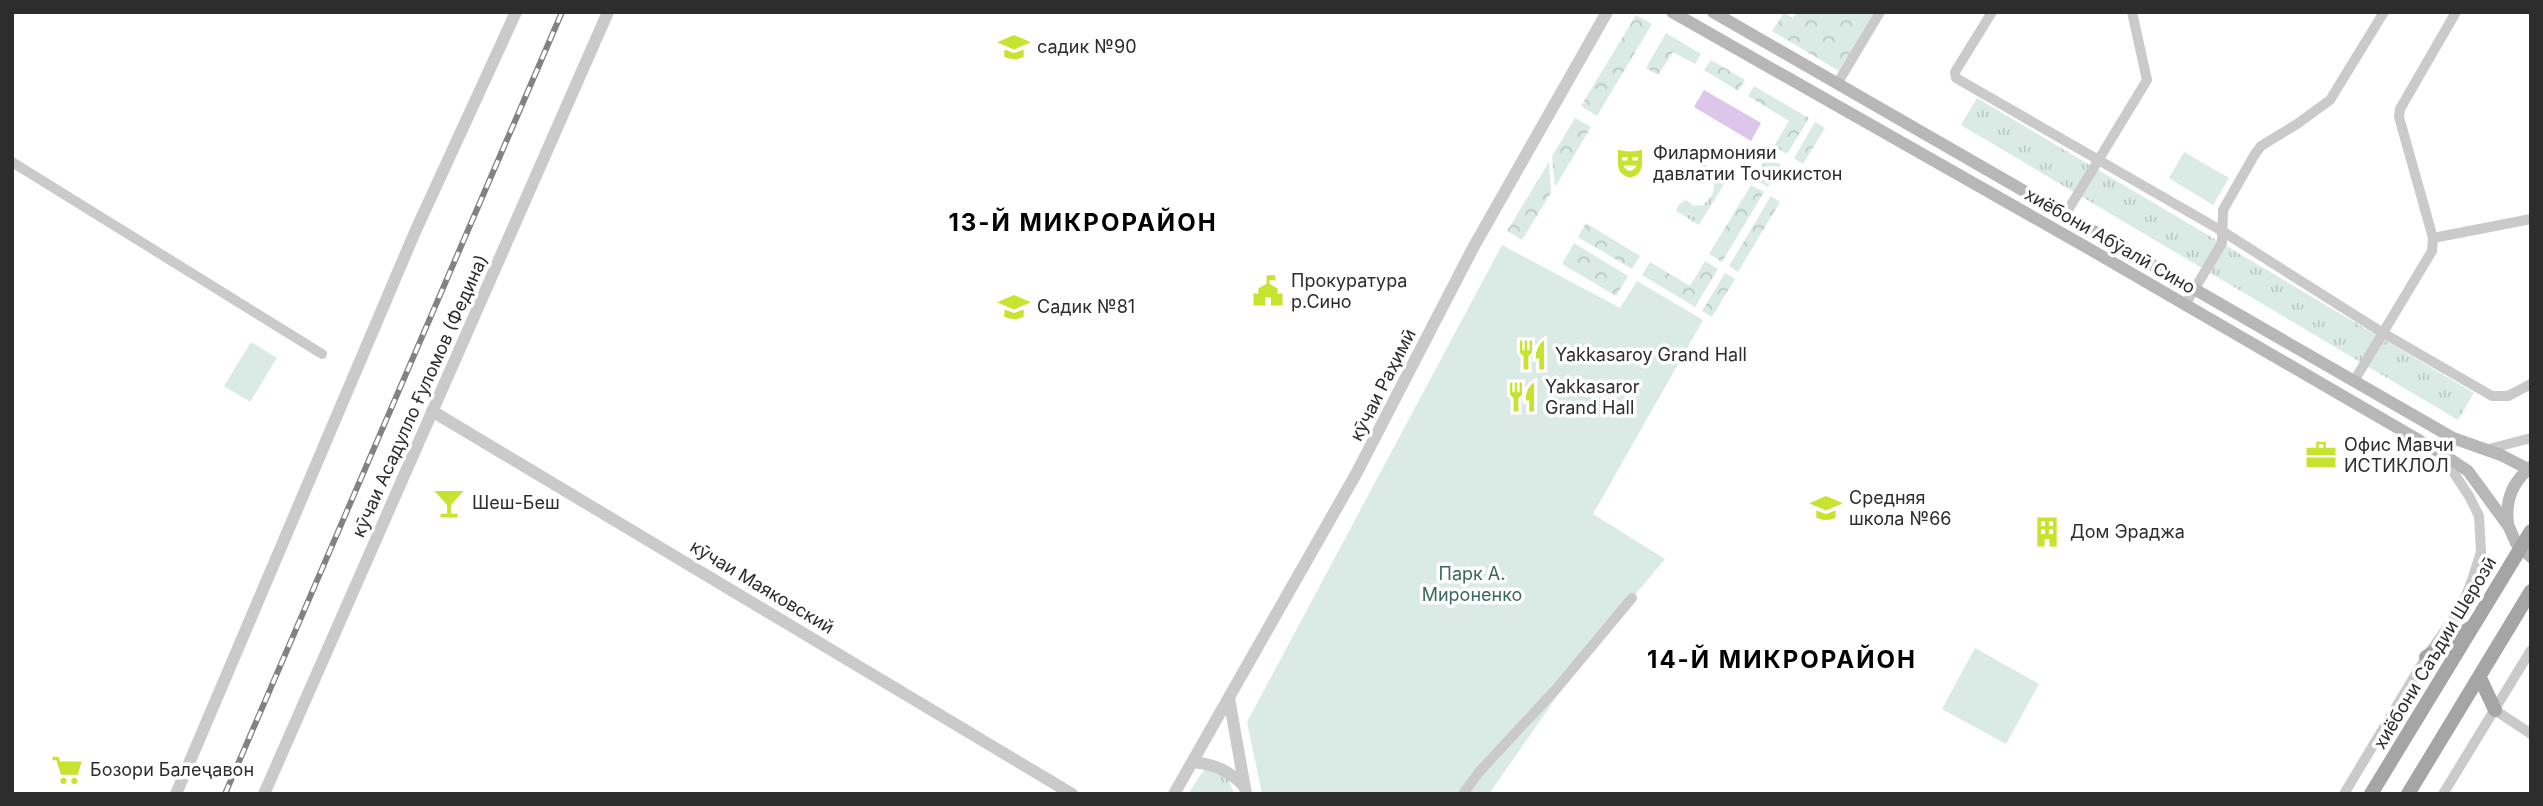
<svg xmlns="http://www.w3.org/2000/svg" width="2543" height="806" viewBox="0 0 2543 806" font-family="Inter,sans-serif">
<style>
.grass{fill:url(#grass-tufts)}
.forest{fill:url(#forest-crowns)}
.park{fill:#daeae5}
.water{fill:#ddc6ea}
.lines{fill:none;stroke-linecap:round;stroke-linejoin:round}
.minor{stroke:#cacaca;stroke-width:10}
.tertiary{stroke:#cacaca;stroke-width:12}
.secondary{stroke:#b7b7b7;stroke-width:12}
.primary{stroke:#a5a5a5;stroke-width:14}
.rail-casing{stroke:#828282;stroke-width:6}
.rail{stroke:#fff;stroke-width:3.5;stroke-dasharray:10;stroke-linecap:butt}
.labels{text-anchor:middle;stroke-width:7;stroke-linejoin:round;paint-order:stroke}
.poi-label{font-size:18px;fill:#2d2d2d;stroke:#fff;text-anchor:start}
.street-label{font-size:18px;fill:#2d2d2d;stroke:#fff}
.park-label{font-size:18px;fill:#3b685d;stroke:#fff}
.district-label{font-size:24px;font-weight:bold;letter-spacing:2px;fill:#000;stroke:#fff}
</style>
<defs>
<pattern id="grass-tufts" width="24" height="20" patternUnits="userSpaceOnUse" patternTransform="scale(1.75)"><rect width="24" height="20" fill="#daeae5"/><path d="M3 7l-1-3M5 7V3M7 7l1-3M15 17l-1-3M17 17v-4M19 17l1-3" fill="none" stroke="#bbc9c5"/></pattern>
<pattern id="forest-crowns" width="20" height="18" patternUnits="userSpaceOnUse" patternTransform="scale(1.75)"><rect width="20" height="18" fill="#daeae5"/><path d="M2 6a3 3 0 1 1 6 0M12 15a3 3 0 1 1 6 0" fill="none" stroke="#bbc9c5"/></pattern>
</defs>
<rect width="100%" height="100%" fill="#fff"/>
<!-- grass -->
<g class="grass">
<polygon points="1977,98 2474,393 2458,420 1961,125"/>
<path d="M1704 165 1727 179 1699 225 1676 211 1679 204 1686 200 1694 206 1703 205C1712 197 1716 192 1713 180L1705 175 1699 176 1700 169Z"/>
<polygon points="1214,768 1227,775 1234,794 1188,794 1203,771"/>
</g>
<!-- forest -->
<g class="forest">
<polygon points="1797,12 1874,12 1839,71 1772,31 1784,13 1793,18"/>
<polygon points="1636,15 1652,24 1597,116 1581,106"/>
<polygon points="1666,33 1701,54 1695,64 1673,52 1658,75 1646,68"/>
<polygon points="1711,60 1745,80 1738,91 1704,70"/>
<polygon points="1754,86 1809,118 1787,154 1774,146 1789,121 1748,96"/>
<polygon points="1575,118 1591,127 1555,187 1552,156"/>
<polygon points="1815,122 1825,128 1803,164 1794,158"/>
<polygon points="1767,157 1781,165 1768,187 1754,179"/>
<polygon points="1549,162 1551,193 1522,240 1507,231"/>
<polygon points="1751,185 1764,192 1722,262 1709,254"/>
<polygon points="1771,196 1780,202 1738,272 1729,266"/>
<polygon points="1586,223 1640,256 1632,269 1578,237"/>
<polygon points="1574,243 1628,276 1616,296 1562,264"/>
<polygon points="1705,261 1718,269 1695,307 1642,275 1650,262 1690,286"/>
<polygon points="1725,273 1735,279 1712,317 1702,311"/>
</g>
<!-- park -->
<g class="park">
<polygon points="2184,152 2229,178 2213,205 2169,178"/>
<polygon points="1502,245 1620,308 1637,281 1703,320 1593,514 1665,559 1592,646 1489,794 1262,794 1247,722"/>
<polygon points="251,342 277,358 250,402 224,386"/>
<polygon points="1975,648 2039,684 2006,744 1942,709"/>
</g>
<!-- water -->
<polygon class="water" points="1704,90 1761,123 1751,141 1694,107"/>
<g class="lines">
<!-- minor -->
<g class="minor">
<polyline points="1992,12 1955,72 1956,78 2222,231 2383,333 2492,396 2508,396 2531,384"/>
<polyline points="1837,84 1880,12"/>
<polyline points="12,162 322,354"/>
<polyline points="2065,215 2147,80 2132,12"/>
<polyline points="2433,238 2531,219"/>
<polyline points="2185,305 2222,243 2223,210 2255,154 2261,146 2297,124 2330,100 2384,12"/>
<polyline points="2354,381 2432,251 2433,238 2399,117 2400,109 2456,12"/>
<polyline points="2485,450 2531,438"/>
<polyline points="2495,710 2531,734"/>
<polyline points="1463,794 1479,772 1557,688 1632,598"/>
<polyline points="2344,794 2426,657 2460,610 2471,583 2481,552 2479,516 2469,496 2442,455"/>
<polyline points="2443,794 2531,650"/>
</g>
<!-- tertiary -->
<g class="tertiary">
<polyline points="432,411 1072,794"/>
<polyline points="1229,698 1246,794"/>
<path d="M1194 762C1216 765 1228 770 1244 786"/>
<polyline points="176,794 415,232 516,12"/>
<polyline points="264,794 608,12"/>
<polyline points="1174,794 1356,474 1473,248 1607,12"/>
</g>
<!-- secondary -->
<g class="secondary">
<polyline points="1672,12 2086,247 2441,453 2468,471 2509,527 2516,543 2531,557"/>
<polyline points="1713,12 2453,438 2501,455 2528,469"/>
<path d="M2508 523C2505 500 2512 482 2531 467"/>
</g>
<!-- primary -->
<g class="primary">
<polyline points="2426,657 2470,628"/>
<polyline points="2480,678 2495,710"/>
<polyline points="2371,794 2531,531"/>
<polyline points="2408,794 2531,591"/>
</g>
<!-- rail casing -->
<g class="rail-casing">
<polyline id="rail" points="225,794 562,12"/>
</g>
<!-- rail -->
<use href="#rail" class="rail"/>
</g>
<!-- icons -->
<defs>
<g id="school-bare" transform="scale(2.415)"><path d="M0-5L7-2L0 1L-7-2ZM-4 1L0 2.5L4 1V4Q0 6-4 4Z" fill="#c6e42f" stroke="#fff" stroke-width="2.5" paint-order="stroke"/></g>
<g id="theatre-bare" transform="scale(2.415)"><path d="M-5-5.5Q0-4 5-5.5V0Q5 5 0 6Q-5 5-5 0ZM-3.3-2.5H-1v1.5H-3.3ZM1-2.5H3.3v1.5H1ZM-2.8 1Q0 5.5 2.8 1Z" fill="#c6e42f" stroke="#fff" stroke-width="2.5" paint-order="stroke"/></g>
<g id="civic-bare" transform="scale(2.415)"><path d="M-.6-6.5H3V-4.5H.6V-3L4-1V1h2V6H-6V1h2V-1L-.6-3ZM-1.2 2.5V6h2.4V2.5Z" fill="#c6e42f" stroke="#fff" stroke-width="2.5" paint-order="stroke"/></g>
<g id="restaurant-bare" transform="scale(2.415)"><path d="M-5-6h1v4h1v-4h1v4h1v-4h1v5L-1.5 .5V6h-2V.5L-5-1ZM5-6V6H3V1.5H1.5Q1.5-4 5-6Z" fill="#c6e42f" stroke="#fff" stroke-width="2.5" paint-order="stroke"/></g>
<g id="office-bare" transform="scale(2.415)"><path d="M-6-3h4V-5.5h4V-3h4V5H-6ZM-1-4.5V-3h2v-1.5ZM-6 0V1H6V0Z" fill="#c6e42f" stroke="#fff" stroke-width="2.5" paint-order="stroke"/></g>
<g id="bar-bare" transform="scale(2.415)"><path d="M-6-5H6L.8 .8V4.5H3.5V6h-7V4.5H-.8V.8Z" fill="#c6e42f" stroke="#fff" stroke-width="2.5" paint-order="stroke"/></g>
<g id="building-bare" transform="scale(2.415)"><path d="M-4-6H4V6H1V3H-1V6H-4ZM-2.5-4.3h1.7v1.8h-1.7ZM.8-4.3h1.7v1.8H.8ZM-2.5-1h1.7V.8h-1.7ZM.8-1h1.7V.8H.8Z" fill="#c6e42f" stroke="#fff" stroke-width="2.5" paint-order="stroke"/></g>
<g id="supermarket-bare" transform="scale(2.415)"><path d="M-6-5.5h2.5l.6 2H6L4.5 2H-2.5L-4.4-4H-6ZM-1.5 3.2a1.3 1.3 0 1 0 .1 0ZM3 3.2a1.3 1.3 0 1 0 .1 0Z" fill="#c6e42f" stroke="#fff" stroke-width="2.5" paint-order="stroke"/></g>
</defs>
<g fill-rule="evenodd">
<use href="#school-bare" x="1014" y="47"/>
<use href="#theatre-bare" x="1630" y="163"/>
<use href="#civic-bare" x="1268" y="291"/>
<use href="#school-bare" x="1014" y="307"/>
<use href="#restaurant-bare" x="1532" y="355"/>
<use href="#restaurant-bare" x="1522" y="397"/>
<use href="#office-bare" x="2321" y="455"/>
<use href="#bar-bare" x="449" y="503"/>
<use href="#school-bare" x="1826" y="508"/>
<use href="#building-bare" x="2047" y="532"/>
<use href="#supermarket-bare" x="67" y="770"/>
</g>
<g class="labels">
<!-- poi labels -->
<g class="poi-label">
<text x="1037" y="53">садик №90</text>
<text x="1653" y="159">Филармонияи<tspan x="1653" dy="21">давлатии Точикистон</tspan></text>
<text x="1291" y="287">Прокуратура<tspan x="1291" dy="21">р.Сино</tspan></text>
<text x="1037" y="313">Садик №81</text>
<text x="1555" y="361">Yakkasaroy Grand Hall</text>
<text x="1545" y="393">Yakkasaror<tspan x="1545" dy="21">Grand Hall</tspan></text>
<text x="2344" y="451">Офис Мавчи<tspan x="2344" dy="21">ИСТИКЛОЛ</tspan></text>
<text x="1849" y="504">Средняя<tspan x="1849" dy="21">школа №66</tspan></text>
<text x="472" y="509">Шеш-Беш</text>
<text x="2070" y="538">Дом Эраджа</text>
<text x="90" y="776">Бозори Балеҷавон</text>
</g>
<!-- street labels -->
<g class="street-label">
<text transform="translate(2110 241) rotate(30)" y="6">хиёбони Абӯалӣ Сино</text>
<text transform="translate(1383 385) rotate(-63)" y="6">кӯчаи Раҳимӣ</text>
<text transform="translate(420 396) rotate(-66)" y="6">кӯчаи Асадулло Ғуломов (Федина)</text>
<text transform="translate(762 587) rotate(31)" y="6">кӯчаи Маяковский</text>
<text transform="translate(2435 653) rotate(-59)" y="6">хиёбони Саъдии Шерозӣ</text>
</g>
<!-- park labels -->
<g class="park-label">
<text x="1472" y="580">Парк А.<tspan x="1472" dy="21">Мироненко</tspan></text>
</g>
<!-- district labels -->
<g class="district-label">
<text x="1083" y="231">13-Й МИКРОРАЙОН</text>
<text x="1782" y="668">14-Й МИКРОРАЙОН</text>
</g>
</g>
<!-- border -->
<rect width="2543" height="806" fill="none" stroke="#2d2d2d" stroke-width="28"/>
</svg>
